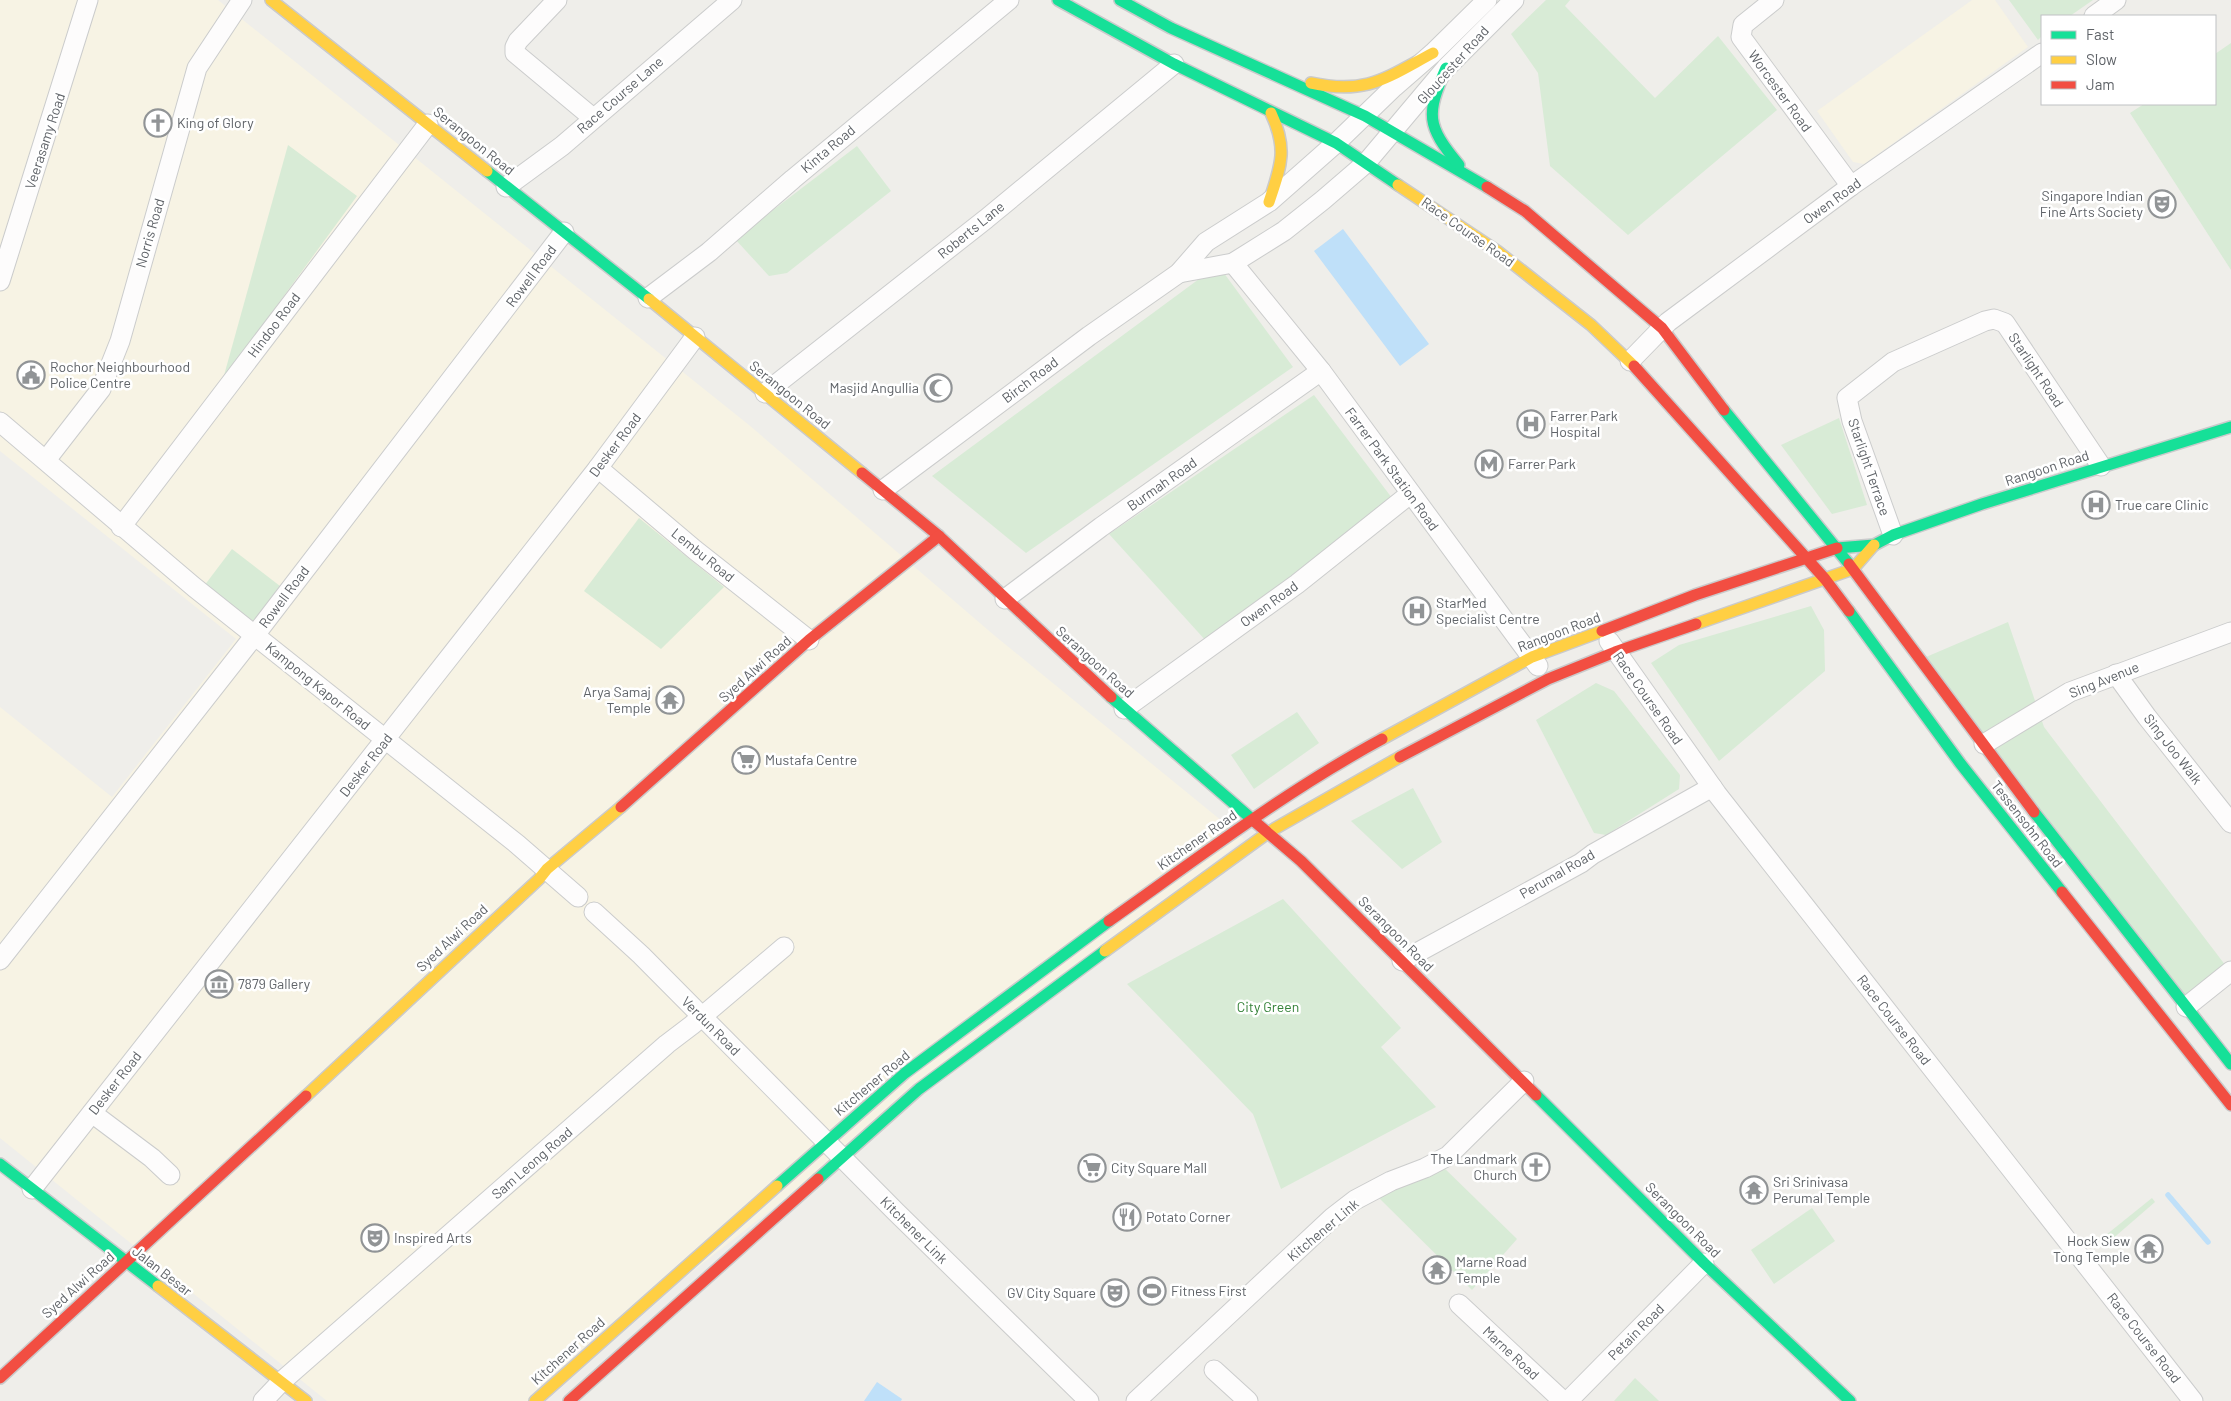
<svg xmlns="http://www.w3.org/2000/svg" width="2231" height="1401" viewBox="0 0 2231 1401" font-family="Barlow,sans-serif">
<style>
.commercial{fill:#f7f3e4}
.green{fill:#d8ebd6}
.water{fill:#bfe0f9}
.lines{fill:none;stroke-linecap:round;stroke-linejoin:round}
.stream{stroke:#bfe0f9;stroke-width:5.5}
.street-casing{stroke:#cbcccc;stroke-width:21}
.fast-casing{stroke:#cacacb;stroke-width:14}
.slow-casing{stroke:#cacacb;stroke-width:14}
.jam-casing{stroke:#cacacb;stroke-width:14}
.street{stroke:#fdfcfc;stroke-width:19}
.fast{stroke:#16e098;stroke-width:11}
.slow{stroke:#ffcf43;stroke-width:11}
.jam{stroke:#f24e42;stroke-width:11}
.labels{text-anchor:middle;stroke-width:5;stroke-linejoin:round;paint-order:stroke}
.street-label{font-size:14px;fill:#5f6368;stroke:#fff}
.poi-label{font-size:14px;fill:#5f6368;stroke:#fff;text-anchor:start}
.park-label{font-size:14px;fill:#348238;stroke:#fff}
</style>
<rect width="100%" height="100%" fill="#efeeea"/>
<!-- commercial -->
<g class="commercial">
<polygon points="0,0 218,0 749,425 995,636 1244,839 527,1401 327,1401 0,1138 0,707 112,797 236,639 0,451"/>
<polygon points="1972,0 1995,0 2028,47 1864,164 1853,162 1817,111"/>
</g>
<!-- green -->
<g class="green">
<polygon points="1546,0 1570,0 1565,6 1655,98 1718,36 1777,110 1628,235 1550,166 1538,73 1511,34"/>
<polygon points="2009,0 2093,0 2070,16 2042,16 2042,36 2038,40"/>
<polygon points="2231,43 2231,270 2130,113 2144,104 2215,104 2215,54"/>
<polygon points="288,145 357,196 223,379"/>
<polygon points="857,146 891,191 787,273 769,276 735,239"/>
<polygon points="1218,265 1293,367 1026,553 932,476"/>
<polygon points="1314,395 1395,502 1207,642 1109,534"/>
<polygon points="1839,418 1867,505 1832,514 1781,445"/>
<polygon points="639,518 724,587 661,649 584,591"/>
<polygon points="232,549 280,586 249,628 201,590"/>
<polygon points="1811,606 1824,630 1825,671 1719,761 1651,663 1679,645"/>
<polygon points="2008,622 2044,727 2229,970 2186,1007 1919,660"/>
<polygon points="1596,683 1614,691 1680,775 1679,789 1606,835 1594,833 1536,720"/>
<polygon points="1297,712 1319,743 1254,789 1231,755"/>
<polygon points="1413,788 1442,842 1402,869 1351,821"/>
<polygon points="1283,899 1401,1028 1381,1047 1436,1107 1281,1189 1253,1114 1127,984"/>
<polygon points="1440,1164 1517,1239 1472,1290 1375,1194"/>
<polygon points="2152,1198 2155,1202 2110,1241 2106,1235"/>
<polygon points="1812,1208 1835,1241 1774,1284 1751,1250"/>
<polygon points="1635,1378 1659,1401 1614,1401"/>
</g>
<!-- water -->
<g class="water">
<polygon points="1343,229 1429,344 1400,366 1314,251"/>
<polygon points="877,1382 902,1399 901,1401 864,1401"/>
</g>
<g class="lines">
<!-- stream -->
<polyline class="stream" points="2168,1195 2208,1242"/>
<!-- street casing -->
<g class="street-casing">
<g id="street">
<polyline points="557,0 518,41 515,47 515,53 593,118"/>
<polyline points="1774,0 1743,25 1741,37 1851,186"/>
<polyline points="2094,16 2116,0"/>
<polyline points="506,187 562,146 732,0"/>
<polyline points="1233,263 1321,371 1538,666"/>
<polyline points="1179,273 1233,263 1284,231 1323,200 1366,163 1446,68 1514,0"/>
<polyline points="0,281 88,0"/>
<polyline points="648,298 709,252 793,179 1009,0"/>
<polyline points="1630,361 1668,322 1851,186 2042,53"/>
<polyline points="765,393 986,219 1174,64"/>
<polyline points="0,422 194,587 517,844 578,897"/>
<polyline points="46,460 101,389 120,341 197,68 242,0"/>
<polyline points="598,468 695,550 809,640"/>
<polyline points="883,490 1089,336 1179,273 1206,242 1269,202 1336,143 1394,87 1433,53 1487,0"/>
<polyline points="121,527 428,124"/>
<polyline points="1893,535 1852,421 1847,398 1893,362 1985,321 1994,319 2005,323 2101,466"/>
<polyline points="1005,599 1101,527 1321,371"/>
<polyline points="1609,641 1717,794 2193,1401"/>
<polyline points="2116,674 2147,717 2231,823"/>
<polyline points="1124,709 1297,584 1410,494"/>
<polyline points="1984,744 2070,692 2231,632"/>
<polyline points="594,912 641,955 896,1212 1089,1401"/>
<polyline points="0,960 255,635 564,232"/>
<polyline points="1402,961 1581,863 1593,854 1712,787"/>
<polyline points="2186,1007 2231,971"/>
<polyline points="92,1113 152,1158 170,1175"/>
<polyline points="32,1189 598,468 695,337"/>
<polyline points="1459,1304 1563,1401"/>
<polyline points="1214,1370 1248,1401"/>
<polyline points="263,1401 281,1382 667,1044 692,1025 784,947"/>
<polyline points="1136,1401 1333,1217 1355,1200 1391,1181 1425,1168 1448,1156 1524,1081"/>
<polyline points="1568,1401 1704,1263"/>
</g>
</g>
<!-- fast casing -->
<g class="fast-casing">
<g id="fast">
<polyline points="1058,0 1174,64 1336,143 1398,185"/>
<polyline points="1120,0 1171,28 1365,116 1487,187"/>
<path d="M1446 68C1426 115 1426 125 1459 165"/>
<polyline points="487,171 649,299"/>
<polyline points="1724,410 1849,564"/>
<polyline points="1837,548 1874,545 1893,535 1982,504 2231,427"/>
<polyline points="1849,611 1960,763 2062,892"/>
<polyline points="1111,697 1254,821"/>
<polyline points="2034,812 2231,1064"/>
<polyline points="1536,1095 1704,1263 1850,1401"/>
<polyline points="0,1164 158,1286"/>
<polyline points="818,1179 919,1089 1105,951"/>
<polyline points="777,1186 905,1073 1109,921"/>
</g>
</g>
<!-- slow casing -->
<g class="slow-casing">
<g id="slow">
<polyline points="271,0 487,171"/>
<path d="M1311 83C1367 95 1386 78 1433 53"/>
<polyline points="1398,185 1497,251 1591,325 1634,366"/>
<path d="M1269 202C1281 166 1288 149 1271 113"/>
<polyline points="649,299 862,473"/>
<polyline points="1696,624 1853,569 1874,545"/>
<polyline points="1382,739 1532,657 1602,631"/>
<polyline points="1105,951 1269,832 1400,757"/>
<polyline points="306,1096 539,879 547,869 621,807"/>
<polyline points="158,1286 306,1401"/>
<polyline points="535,1401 777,1186"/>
</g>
</g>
<!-- jam casing -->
<g class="jam-casing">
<g id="jam">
<polyline points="1487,187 1525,211 1662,328 1724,410"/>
<polyline points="1634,366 1825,579 1849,611"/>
<polyline points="862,473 939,536 1111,697"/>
<polyline points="1849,564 2034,812"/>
<polyline points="1602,631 1695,595 1837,548"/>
<polyline points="1400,757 1548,679 1615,652 1696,624"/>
<polyline points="621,807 809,640 939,536"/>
<polyline points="1254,821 1301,861 1536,1095"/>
<polyline points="2062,892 2231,1105"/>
<path d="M1109 921C1198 858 1286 791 1382 739"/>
<polyline points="0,1378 306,1096"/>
<polyline points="569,1401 818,1179"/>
</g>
</g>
<!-- street -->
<use href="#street" class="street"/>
<!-- fast -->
<use href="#fast" class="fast"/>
<!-- slow -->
<use href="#slow" class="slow"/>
<!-- jam -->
<use href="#jam" class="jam"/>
</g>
<!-- icons -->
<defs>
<g id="church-ring" transform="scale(1.4375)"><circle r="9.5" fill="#fff" stroke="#919496" stroke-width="1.5"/><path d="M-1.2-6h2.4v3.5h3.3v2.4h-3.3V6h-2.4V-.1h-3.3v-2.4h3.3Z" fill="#919496"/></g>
<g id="theatre-ring" transform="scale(1.4375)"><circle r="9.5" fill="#fff" stroke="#919496" stroke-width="1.5"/><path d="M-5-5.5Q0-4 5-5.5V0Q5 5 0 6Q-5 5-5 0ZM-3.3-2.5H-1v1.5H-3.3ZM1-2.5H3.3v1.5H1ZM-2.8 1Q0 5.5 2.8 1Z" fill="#919496"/></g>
<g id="civic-ring" transform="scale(1.4375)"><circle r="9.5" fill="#fff" stroke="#919496" stroke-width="1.5"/><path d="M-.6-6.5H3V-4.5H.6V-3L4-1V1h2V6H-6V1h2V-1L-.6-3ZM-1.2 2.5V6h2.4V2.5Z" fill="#919496"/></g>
<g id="mosque-ring" transform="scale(1.4375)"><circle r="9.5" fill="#fff" stroke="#919496" stroke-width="1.5"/><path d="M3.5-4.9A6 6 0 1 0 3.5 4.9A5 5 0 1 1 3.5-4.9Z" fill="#919496"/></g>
<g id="hospital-ring" transform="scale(1.4375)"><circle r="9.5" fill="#fff" stroke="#919496" stroke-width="1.5"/><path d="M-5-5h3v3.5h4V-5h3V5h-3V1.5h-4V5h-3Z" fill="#919496"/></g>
<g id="metro-ring" transform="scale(1.4375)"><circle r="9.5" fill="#fff" stroke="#919496" stroke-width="1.5"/><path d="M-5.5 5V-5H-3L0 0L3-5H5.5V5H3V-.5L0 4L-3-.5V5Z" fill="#919496"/></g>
<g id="temple-ring" transform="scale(1.4375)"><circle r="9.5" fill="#fff" stroke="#919496" stroke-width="1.5"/><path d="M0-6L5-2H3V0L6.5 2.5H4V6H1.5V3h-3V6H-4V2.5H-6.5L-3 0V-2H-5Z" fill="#919496"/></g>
<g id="supermarket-ring" transform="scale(1.4375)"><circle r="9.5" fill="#fff" stroke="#919496" stroke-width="1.5"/><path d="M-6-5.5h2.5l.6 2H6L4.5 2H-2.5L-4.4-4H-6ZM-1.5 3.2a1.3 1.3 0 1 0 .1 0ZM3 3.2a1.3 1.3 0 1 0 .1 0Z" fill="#919496"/></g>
<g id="museum-ring" transform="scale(1.4375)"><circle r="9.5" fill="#fff" stroke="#919496" stroke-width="1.5"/><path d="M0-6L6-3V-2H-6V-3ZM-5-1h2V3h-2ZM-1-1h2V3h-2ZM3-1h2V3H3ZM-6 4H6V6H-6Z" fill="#919496"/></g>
<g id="restaurant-ring" transform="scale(1.4375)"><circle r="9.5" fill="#fff" stroke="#919496" stroke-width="1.5"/><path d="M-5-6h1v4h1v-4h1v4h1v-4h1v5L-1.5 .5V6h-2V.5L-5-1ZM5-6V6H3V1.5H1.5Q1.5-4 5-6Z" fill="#919496"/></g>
<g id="stadium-ring" transform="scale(1.4375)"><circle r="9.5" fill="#fff" stroke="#919496" stroke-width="1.5"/><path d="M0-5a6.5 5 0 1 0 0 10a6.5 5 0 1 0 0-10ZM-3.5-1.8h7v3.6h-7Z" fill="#919496"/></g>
</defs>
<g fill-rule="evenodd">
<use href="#church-ring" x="158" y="123"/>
<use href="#theatre-ring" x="2162" y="204"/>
<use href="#civic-ring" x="31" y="375"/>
<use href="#mosque-ring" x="938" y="388"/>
<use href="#hospital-ring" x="1531" y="424"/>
<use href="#metro-ring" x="1489" y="464"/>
<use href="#hospital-ring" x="2096" y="505"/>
<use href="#hospital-ring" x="1417" y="611"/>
<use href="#temple-ring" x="670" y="700"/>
<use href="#supermarket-ring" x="746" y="760"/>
<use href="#museum-ring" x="219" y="984"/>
<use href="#church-ring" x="1536" y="1167"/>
<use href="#supermarket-ring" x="1092" y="1168"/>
<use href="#temple-ring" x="1754" y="1190"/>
<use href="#restaurant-ring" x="1127" y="1217"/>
<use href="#theatre-ring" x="375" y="1238"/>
<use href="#temple-ring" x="2149" y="1249"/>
<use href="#temple-ring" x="1437" y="1270"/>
<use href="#stadium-ring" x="1152" y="1291"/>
<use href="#theatre-ring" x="1115" y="1293"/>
</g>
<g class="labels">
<!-- street labels -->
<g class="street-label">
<text transform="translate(1453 65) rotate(-48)" y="5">Gloucester Road</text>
<text transform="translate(1780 91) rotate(54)" y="5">Worcester Road</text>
<text transform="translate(620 95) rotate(-41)" y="5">Race Course Lane</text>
<text transform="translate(45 141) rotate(-72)" y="5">Veerasamy Road</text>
<text transform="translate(474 141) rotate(39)" y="5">Serangoon Road</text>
<text transform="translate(828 149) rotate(-40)" y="5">Kinta Road</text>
<text transform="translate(1832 201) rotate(-36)" y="5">Owen Road</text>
<text transform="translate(971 230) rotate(-39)" y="5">Roberts Lane</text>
<text transform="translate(1468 232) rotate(35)" y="5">Race Course Road</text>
<text transform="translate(150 233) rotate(-74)" y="5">Norris Road</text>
<text transform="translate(531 276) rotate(-53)" y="5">Rowell Road</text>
<text transform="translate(274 325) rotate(-53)" y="5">Hindoo Road</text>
<text transform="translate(2036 370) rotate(56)" y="5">Starlight Road</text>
<text transform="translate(1030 380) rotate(-37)" y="5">Birch Road</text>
<text transform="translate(790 395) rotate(39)" y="5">Serangoon Road</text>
<text transform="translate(615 445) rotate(-53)" y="5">Desker Road</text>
<text transform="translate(1869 467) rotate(71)" y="5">Starlight Terrace</text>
<text transform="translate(2047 468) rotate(-18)" y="5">Rangoon Road</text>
<text transform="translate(1392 469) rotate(54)" y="5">Farrer Park Station Road</text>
<text transform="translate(1162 484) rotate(-35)" y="5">Burmah Road</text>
<text transform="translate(703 555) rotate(39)" y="5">Lembu Road</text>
<text transform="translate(284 597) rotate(-53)" y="5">Rowell Road</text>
<text transform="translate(1269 604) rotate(-36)" y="5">Owen Road</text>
<text transform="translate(1559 632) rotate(-21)" y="5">Rangoon Road</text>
<text transform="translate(1095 662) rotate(42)" y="5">Serangoon Road</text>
<text transform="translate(755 669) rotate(-42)" y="5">Syed Alwi Road</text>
<text transform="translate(2104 680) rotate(-22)" y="5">Sing Avenue</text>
<text transform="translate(318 686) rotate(39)" y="5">Kampong Kapor Road</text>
<text transform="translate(1648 698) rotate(55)" y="5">Race Course Road</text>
<text transform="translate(2173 749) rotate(52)" y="5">Sing Joo Walk</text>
<text transform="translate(366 765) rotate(-52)" y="5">Desker Road</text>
<text transform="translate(2027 824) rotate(52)" y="5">Tessensohn Road</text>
<text transform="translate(1197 840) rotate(-35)" y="5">Kitchener Road</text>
<text transform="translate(1557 874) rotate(-30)" y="5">Perumal Road</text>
<text transform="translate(1396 934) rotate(45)" y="5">Serangoon Road</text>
<text transform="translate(452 938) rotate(-43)" y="5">Syed Alwi Road</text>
<text transform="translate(1894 1020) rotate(52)" y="5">Race Course Road</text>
<text transform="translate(711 1026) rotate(45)" y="5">Verdun Road</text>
<text transform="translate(115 1083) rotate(-52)" y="5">Desker Road</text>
<text transform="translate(872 1083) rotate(-40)" y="5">Kitchener Road</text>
<text transform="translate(532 1163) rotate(-41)" y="5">Sam Leong Road</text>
<text transform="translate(1683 1220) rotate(45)" y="5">Serangoon Road</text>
<text transform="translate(914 1230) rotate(45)" y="5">Kitchener Link</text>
<text transform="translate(1323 1230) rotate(-40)" y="5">Kitchener Link</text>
<text transform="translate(162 1271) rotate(38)" y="5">Jalan Besar</text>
<text transform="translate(78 1285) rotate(-42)" y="5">Syed Alwi Road</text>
<text transform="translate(1636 1332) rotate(-45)" y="5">Petain Road</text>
<text transform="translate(2144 1338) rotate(52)" y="5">Race Course Road</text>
<text transform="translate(568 1351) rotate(-42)" y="5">Kitchener Road</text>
<text transform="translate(1511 1353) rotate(43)" y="5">Marne Road</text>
</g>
<!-- poi labels -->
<g class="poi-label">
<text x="177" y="128">King of Glory</text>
<text x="2143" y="201" text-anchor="end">Singapore Indian<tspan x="2143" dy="16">Fine Arts Society</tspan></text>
<text x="50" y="372">Rochor Neighbourhood<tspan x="50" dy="16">Police Centre</tspan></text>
<text x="919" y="393" text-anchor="end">Masjid Angullia</text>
<text x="1550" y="421">Farrer Park<tspan x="1550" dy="16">Hospital</tspan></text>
<text x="1508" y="469">Farrer Park</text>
<text x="2115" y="510">True care Clinic</text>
<text x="1436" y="608">StarMed<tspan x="1436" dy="16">Specialist Centre</tspan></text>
<text x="651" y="697" text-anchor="end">Arya Samaj<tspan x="651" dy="16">Temple</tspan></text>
<text x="765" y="765">Mustafa Centre</text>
<text x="238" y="989">7879 Gallery</text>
<text x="1517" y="1164" text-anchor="end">The Landmark<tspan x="1517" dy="16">Church</tspan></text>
<text x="1111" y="1173">City Square Mall</text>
<text x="1773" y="1187">Sri Srinivasa<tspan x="1773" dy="16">Perumal Temple</tspan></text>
<text x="1146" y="1222">Potato Corner</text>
<text x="394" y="1243">Inspired Arts</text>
<text x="2130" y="1246" text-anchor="end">Hock Siew<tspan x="2130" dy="16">Tong Temple</tspan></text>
<text x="1456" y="1267">Marne Road<tspan x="1456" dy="16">Temple</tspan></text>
<text x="1171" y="1296">Fitness First</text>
<text x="1096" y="1298" text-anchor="end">GV City Square</text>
</g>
<!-- park labels -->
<g class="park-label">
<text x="1268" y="1012">City Green</text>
</g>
</g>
<!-- legend -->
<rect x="2041" y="15" width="175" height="90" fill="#ffffff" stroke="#bfc1c3"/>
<rect x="2051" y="31" width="25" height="8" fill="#16e098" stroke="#bfc1c3"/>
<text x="2086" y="40" font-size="15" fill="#5f6368">Fast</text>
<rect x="2051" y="56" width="25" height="8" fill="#ffcf43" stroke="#bfc1c3"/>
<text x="2086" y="65" font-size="15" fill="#5f6368">Slow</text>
<rect x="2051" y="81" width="25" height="8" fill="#f24e42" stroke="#bfc1c3"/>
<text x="2086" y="90" font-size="15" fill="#5f6368">Jam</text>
</svg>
